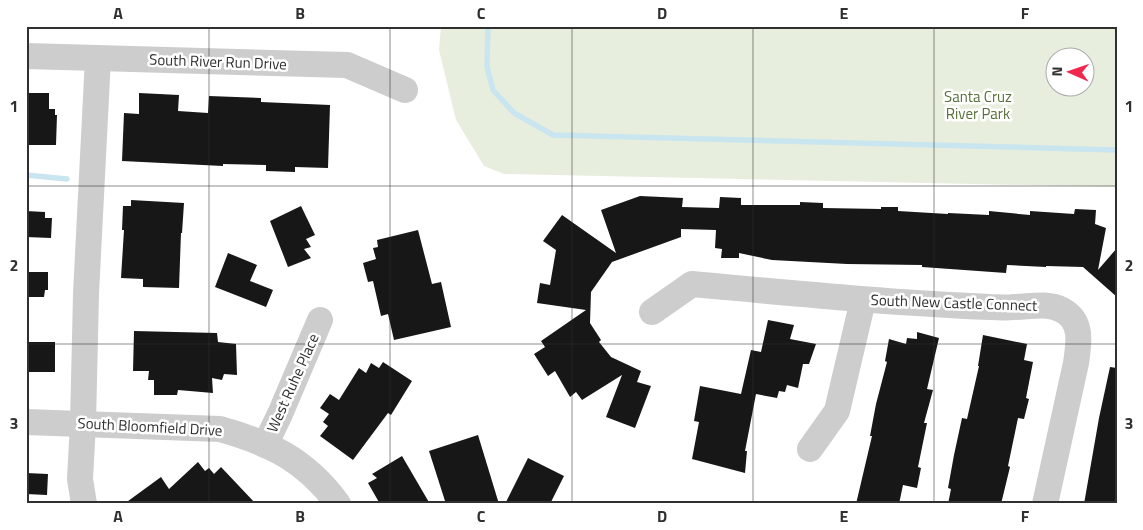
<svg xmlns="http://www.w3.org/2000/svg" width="1143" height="530" viewBox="0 0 1143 530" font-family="'Titillium Web',sans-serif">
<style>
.green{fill:#e8eede;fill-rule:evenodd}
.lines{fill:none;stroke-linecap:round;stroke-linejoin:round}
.stream{stroke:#c9e5ef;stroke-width:5.5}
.building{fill:#171717}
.minor{stroke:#cdcdcd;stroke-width:26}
.grid{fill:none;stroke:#303030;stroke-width:1;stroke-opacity:0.55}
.labels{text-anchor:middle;stroke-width:5;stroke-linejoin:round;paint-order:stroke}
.street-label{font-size:15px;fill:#303030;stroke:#fff}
.park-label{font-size:15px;fill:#59703a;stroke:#fff}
.neatline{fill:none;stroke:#303030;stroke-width:2}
.grid-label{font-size:16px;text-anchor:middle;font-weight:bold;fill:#303030}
</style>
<rect width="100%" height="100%" fill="#fff"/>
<!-- green -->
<path class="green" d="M441 26H1117V187L504 174 484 166 456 120 439 50ZM1056 58H1086V88H1056Z"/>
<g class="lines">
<!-- stream -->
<g class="stream">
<polyline points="488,26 487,67 493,90 514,113 553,135 1117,150"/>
<polyline points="26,175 67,179"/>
</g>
</g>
<!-- building -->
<g class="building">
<polygon points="28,93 49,93 49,109 55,109 55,115 57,115 56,145 27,145"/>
<polygon points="139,93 179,95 178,111 208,113 209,96 261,98 261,102 330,105 328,168 295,167 295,172 266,171 266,165 223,164 223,166 122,161 124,113 139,114"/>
<polygon points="640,196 683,198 682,207 719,208 720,197 741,198 741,205 800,205 800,202 823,203 823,208 881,209 881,207 898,207 898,211 948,214 948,213 989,215 989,211 1030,215 1030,211 1074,214 1075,209 1096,210 1095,224 1106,228 1098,270 1117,248 1117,297 1083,267 1046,266 1046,267 1007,265 1006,273 922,267 922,265 847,264 772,260 739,253 739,258 721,258 722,249 715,248 716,230 681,229 681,237 612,262 591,292 590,323 601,340 599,342 611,357 641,371 637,382 651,386 635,428 606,417 622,375 582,400 576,392 570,397 555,371 548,376 534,354 545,347 541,341 586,310 537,303 540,283 550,285 556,250 543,241 562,215 616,253 601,210"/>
<polygon points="131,200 184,203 182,233 181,233 179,288 143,287 143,279 121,278 124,230 122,230 123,206 131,206"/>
<polygon points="301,206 315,235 306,239 311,247 304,249 311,258 288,267 270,221"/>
<polygon points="26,211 45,212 45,218 52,218 51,238 26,237"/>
<polygon points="418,230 432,284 441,282 451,327 394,340 388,314 381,316 373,281 368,282 363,263 376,259 373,248 378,247 377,240"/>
<polygon points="228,253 257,265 250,281 273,290 266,307 215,287"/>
<polygon points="26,272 48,272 48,290 45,290 44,297 26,297"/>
<polygon points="768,320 794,325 790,339 816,344 809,364 803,364 798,388 787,385 785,392 779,391 777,398 756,394 745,451 747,451 745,473 692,459 699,422 694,421 700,386 741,394 751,350 761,352"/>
<polygon points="134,331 217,333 218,342 236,344 237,375 224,374 222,380 212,378 213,393 178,390 177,395 154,395 154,380 148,380 149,371 133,371"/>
<polygon points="917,332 939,338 927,389 933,390 924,423 927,423 918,467 921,468 917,488 903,485 899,504 856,504 872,436 870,436 876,404 887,362 885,361 889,339 906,344 907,338 917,339"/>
<polygon points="983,335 1027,344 1024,360 1033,362 1026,398 1029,399 1024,419 1018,418 1008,466 1010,467 1001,504 948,504 951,489 948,488 954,455 962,418 967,419 979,366 978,366"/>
<rect x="26" y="342" width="29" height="30"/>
<polygon points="383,362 412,381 391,415 388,413 353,460 320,436 328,426 323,422 329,414 320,408 330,394 339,400 359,368 366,373 371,363 379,368"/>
<polygon points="1110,367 1117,368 1117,504 1084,504 1099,418"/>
<polygon points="478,435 499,504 446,504 429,451"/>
<polygon points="402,456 430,504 380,504 368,483 377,478 372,474"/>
<polygon points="528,458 564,476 550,504 505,504"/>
<polygon points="198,462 205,471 209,468 214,474 221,467 256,504 124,504 161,477 169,489"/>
<polygon points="26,473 48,474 47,495 26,494"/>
</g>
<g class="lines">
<!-- minor -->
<g class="minor">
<polyline points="26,56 347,65 405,90"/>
<path d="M652 312 692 284C791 293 891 303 990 307 998 307 1006 308 1013 307 1029 307 1047 302 1062 310 1083 321 1079 343 1076 363L1045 504"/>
<path d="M26 422 220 429C270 443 306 460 338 504"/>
<polyline points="265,445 280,414 320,320"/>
<polyline points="810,449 837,411 863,300"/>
<polyline points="84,504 80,479 83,423 86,294 98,58"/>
</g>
</g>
<!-- grid -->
<path class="grid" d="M209 26V504M390 26V504M572 26V504M753 26V504M934 26V504M26 186H1117M26 344H1117"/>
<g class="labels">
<!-- street labels -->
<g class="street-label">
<text transform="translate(218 62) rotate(2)" y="5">South River Run Drive</text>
<text transform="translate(954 303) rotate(2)" y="5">South New Castle Connect</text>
<text transform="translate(293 383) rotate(-66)" y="5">West Ruhe Place</text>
<text transform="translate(150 427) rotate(3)" y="5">South Bloomfield Drive</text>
</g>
<!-- park labels -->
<g class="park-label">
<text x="978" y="102">Santa Cruz<tspan x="978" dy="17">River Park</tspan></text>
</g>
</g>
<!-- border -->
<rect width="1143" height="530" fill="none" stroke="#ffffff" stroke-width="55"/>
<!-- north arrow -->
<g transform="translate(1070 72) rotate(272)"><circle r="24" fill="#ffffff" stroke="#acacac"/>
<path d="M0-4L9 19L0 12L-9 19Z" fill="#f2274e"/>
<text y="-8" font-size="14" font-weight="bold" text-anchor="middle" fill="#303030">N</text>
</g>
<rect x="28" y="28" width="1088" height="474" class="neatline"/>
<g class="grid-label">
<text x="118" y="19">A</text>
<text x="300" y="19">B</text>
<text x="481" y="19">C</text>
<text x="662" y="19">D</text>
<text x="844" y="19">E</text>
<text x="1025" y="19">F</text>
<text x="14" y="112">1</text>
<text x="1129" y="112">1</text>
<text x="14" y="271">2</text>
<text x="1129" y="271">2</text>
<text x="14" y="429">3</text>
<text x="1129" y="429">3</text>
<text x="118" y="522">A</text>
<text x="300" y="522">B</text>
<text x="481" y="522">C</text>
<text x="662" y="522">D</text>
<text x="844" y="522">E</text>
<text x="1025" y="522">F</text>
</g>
</svg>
